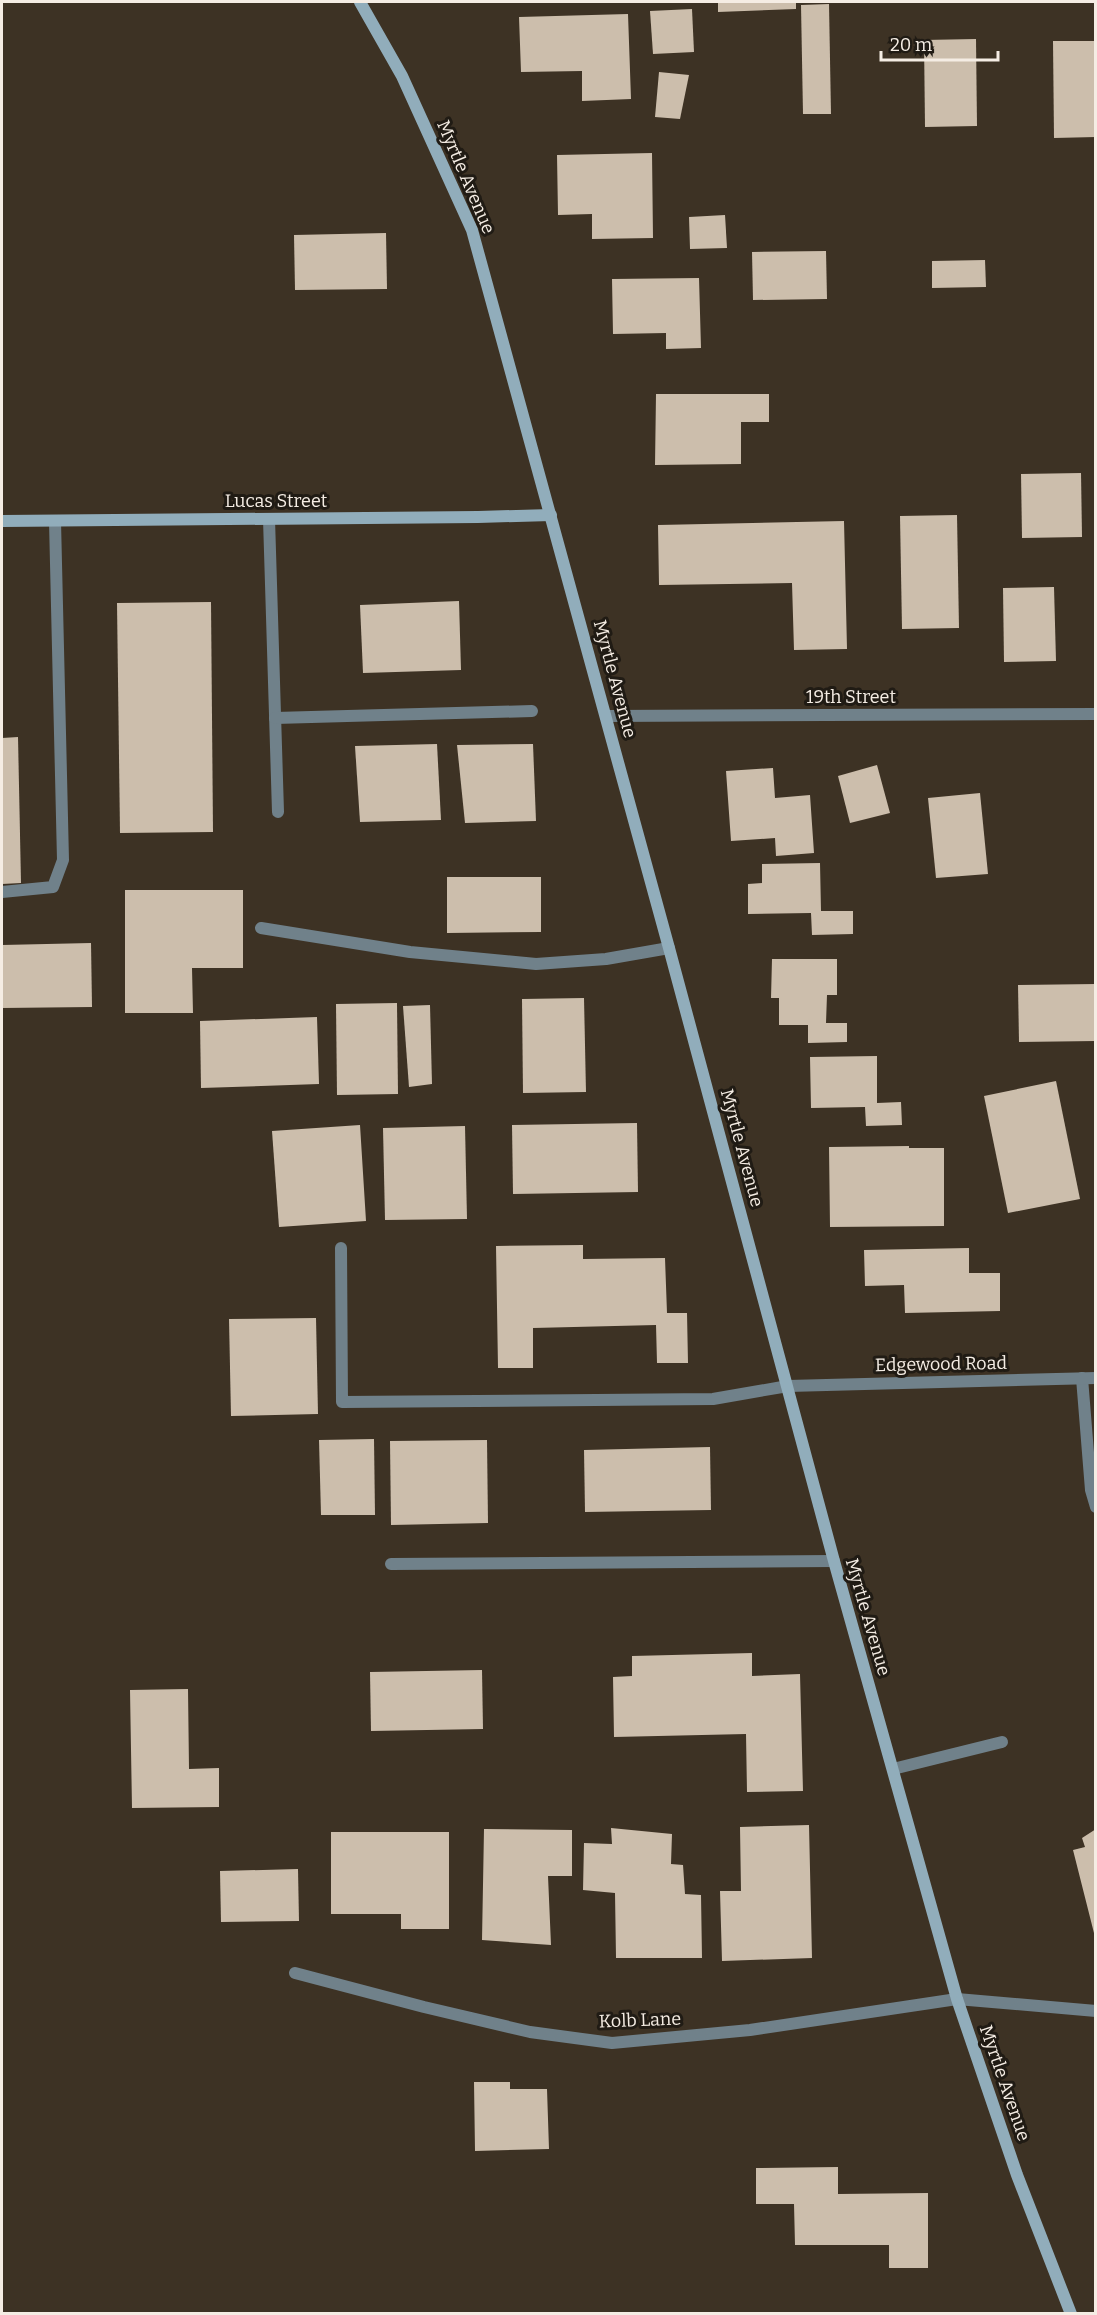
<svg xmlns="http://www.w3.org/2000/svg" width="1097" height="2315" viewBox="0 0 1097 2315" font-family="Bitter,serif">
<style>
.building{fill:#ccbeac}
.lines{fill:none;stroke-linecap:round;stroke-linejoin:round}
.lane{stroke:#70818a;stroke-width:12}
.street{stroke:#70818a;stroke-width:12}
.secondary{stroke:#91adbb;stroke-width:12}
.labels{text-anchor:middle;stroke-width:6;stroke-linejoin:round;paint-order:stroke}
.street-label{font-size:18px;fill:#f5ede4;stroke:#201b14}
</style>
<rect width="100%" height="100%" fill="#3d3224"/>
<!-- building -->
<g class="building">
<polygon points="718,2 796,2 796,9 718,12"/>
<polygon points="829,4 831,114 803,114 801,5"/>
<polygon points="692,9 694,52 653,54 650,11"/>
<polygon points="628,14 631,99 582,101 582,71 521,72 519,17"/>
<polygon points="976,39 977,126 925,127 924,40"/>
<polygon points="1053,41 1096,41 1096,137 1054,138"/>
<polygon points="659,72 689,75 680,119 655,117"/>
<polygon points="652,153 653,238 592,239 592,214 558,215 557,155"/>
<polygon points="725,215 727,248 690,249 689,217"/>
<polygon points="386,233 387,289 295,290 294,235"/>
<polygon points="826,251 827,299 753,300 752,252"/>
<polygon points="985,260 986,287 932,288 932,261"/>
<polygon points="699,278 701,348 666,349 666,333 613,334 612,279"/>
<polygon points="656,394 769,394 769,422 741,422 741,464 655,465"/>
<polygon points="1081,473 1082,537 1022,538 1021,474"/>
<polygon points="957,515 959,628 902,629 900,516"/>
<polygon points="844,521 847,649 794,650 792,583 659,585 658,525"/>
<polygon points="1054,587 1056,661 1004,662 1003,588"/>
<polygon points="459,601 461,670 363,673 360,605"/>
<polygon points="211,602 213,832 120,833 117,603"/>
<polygon points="18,737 21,883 2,884 2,738"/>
<polygon points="437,744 441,820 360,822 355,746"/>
<polygon points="533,744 536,821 465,823 457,745"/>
<polygon points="877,765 890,813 850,823 838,776"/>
<polygon points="773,768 775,798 810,795 814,853 776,856 775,838 731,841 726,771"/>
<polygon points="980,793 988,874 936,878 928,798"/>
<polygon points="820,863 821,911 853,911 853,934 812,935 811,913 748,914 748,884 762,883 762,864"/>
<polygon points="447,877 541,877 541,932 447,933"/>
<polygon points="125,890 243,890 243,968 192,968 193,1013 125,1013"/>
<polygon points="91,943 92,1007 2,1008 2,945"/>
<polygon points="772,959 837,959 837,995 827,995 826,1023 847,1023 847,1042 808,1043 808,1025 779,1025 779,998 771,998"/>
<polygon points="1096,984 1096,1041 1019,1042 1018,985"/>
<polygon points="584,998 586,1092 523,1093 522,999"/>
<polygon points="397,1003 398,1094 337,1095 336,1004"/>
<polygon points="430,1005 432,1084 409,1087 403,1006"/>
<polygon points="317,1017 319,1084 201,1088 200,1021"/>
<polygon points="877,1056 877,1103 901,1102 902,1125 866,1126 865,1107 811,1108 810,1057"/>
<polygon points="1056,1081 1080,1199 1008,1213 984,1096"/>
<polygon points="637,1123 638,1192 513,1194 512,1125"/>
<polygon points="360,1125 366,1221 279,1227 272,1131"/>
<polygon points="465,1126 467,1219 385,1220 383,1128"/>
<polygon points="909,1146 909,1148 944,1148 944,1226 830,1227 829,1147"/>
<polygon points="583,1245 583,1259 665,1258 667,1313 687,1313 688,1363 657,1363 656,1325 533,1328 533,1368 498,1368 496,1246"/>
<polygon points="969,1248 969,1273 1000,1273 1000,1311 905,1313 904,1285 865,1286 864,1250"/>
<polygon points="316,1318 318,1414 231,1416 229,1319"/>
<polygon points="374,1439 375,1515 321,1515 319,1440"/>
<polygon points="487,1440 488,1523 391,1525 390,1441"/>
<polygon points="710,1447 711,1510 585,1512 584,1450"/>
<polygon points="752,1653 752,1676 800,1674 803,1791 747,1792 746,1734 614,1737 613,1677 632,1676 632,1656"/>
<polygon points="482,1670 483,1729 371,1731 370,1672"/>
<polygon points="188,1689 189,1769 219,1768 219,1807 132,1808 130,1690"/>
<polygon points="809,1825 812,1958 722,1961 720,1891 741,1891 740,1827"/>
<polygon points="611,1828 672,1834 671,1864 683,1865 685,1894 701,1895 702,1958 616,1958 615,1893 583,1890 584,1843 612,1844"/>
<polygon points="484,1829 572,1830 572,1876 548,1876 551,1945 482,1940"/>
<polygon points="1096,1829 1096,1937 1095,1937 1073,1850 1085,1847 1082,1838"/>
<polygon points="331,1832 449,1832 449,1929 401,1929 401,1914 331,1914"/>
<polygon points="298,1869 299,1921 221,1922 220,1871"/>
<polygon points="474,2082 510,2082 510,2089 547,2089 549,2149 475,2151"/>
<polygon points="838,2167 838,2194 928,2193 928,2268 889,2268 889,2245 795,2245 794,2204 756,2204 756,2168"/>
</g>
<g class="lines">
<!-- lane -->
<g class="lane">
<polyline points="269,519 278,812"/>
<polyline points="275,718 532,711"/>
<polyline points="2,892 53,887 63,860 55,521"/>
<polyline points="261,928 410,952 536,964 606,959 669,948"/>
<polyline points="341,1248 342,1402 713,1399 788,1386"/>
<polyline points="1082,1378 1091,1490 1096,1507"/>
<polyline points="391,1564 834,1561"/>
<polyline points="893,1769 1002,1742"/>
<polyline points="957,1999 1096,2011"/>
</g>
<!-- street -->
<g class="street">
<polyline points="606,716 1096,714"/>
<polyline points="788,1386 1096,1378"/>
<polyline points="295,1973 424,2007 530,2032 612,2043 750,2030 957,1999"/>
</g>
<!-- secondary -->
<g class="secondary">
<polyline points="360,2 402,76 472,230 669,948 834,1561 957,1999 1017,2175 1071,2314"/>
<polyline points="2,521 478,517 551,515"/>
</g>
</g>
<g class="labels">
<!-- street labels -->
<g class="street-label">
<text transform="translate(466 177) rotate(67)" y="6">Myrtle Avenue</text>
<text x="276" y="507">Lucas Street</text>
<text transform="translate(615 679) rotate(75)" y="6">Myrtle Avenue</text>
<text x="851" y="703">19th Street</text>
<text transform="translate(742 1148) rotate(75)" y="6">Myrtle Avenue</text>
<text transform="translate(941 1364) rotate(-1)" y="6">Edgewood Road</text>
<text transform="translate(868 1617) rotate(74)" y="6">Myrtle Avenue</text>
<text transform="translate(640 2020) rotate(-2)" y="6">Kolb Lane</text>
<text transform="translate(1005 2083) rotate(71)" y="6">Myrtle Avenue</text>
</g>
</g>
<!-- border -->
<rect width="1097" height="2315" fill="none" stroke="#f5ede4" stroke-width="6"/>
<!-- scale -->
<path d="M881 51v9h117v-9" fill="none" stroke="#f5ede4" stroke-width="3"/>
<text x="890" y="51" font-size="18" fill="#f5ede4" stroke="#201b14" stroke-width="4.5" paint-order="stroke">20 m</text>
</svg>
